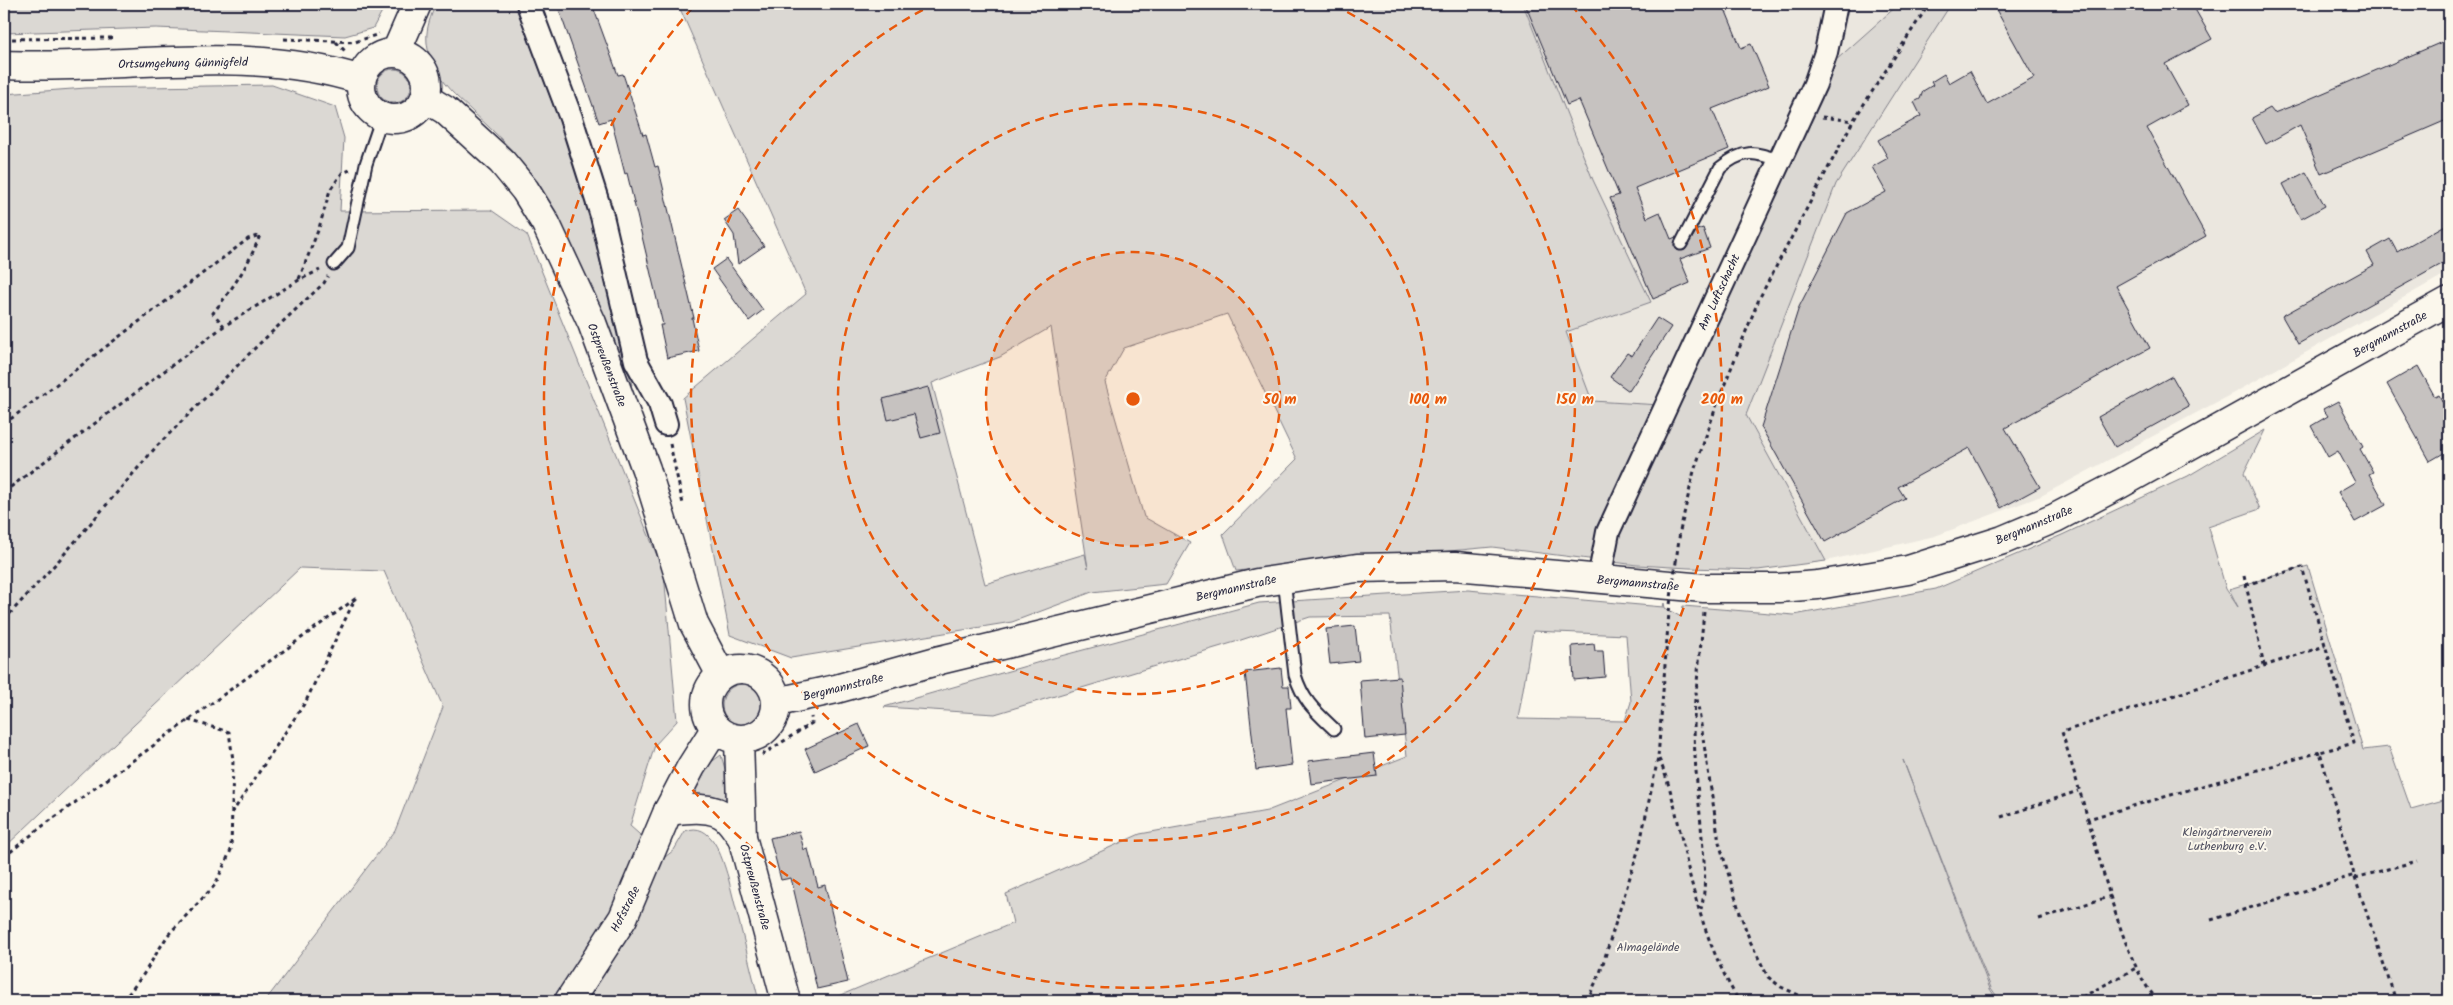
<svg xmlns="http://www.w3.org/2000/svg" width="2453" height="1005" viewBox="0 0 2453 1005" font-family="Kalam,sans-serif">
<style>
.built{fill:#ebe7df}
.green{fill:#dbd8d3;stroke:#7e7d87;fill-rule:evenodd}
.building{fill:#c6c2c0;stroke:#22223b}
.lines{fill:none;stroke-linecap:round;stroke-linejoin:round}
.lane-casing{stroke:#22223b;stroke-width:15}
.street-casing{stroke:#22223b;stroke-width:26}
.secondary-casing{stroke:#22223b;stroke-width:31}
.path{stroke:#22223b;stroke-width:3;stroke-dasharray:4 4;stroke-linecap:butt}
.lane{stroke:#fbf7ec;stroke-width:11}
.street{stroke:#fbf7ec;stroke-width:22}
.secondary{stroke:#fbf7ec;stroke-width:28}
.path-bridge{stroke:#22223b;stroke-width:3;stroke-dasharray:4 4;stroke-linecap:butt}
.ring{fill:none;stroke:#e8590c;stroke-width:2.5;stroke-dasharray:9 6}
.labels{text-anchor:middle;stroke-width:4;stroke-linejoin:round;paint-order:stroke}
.street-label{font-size:12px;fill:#22223b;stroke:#fbf7ec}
.park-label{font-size:12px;fill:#505061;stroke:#fbf7ec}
.centre{fill:#e8590c;stroke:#fbf7ec;stroke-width:2.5}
.ring-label{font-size:15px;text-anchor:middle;font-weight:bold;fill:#e8590c;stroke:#fbf7ec;stroke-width:4;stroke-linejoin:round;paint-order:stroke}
</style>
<rect width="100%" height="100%" fill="#fbf7ec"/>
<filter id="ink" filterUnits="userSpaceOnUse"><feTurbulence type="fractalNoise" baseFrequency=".02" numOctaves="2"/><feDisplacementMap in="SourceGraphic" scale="10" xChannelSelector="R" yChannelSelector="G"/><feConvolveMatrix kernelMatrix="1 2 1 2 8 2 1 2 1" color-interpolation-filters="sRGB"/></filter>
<g filter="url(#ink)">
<!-- built -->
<polygon class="built" points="1523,4 2449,4 2449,272 2241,389 2041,496 1935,536 1826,561 1746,415 1678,406 1592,401 1566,333 1651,302 1593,180"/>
<!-- green -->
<g class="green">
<polygon points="4,4 386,4 373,28 345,36 156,28 4,33"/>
<path d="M436 4H515L564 134 586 202 632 385H629C600 316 577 240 534 178 518 155 496 133 475 114 462 101 446 89 437 72 423 46 424 30 436 4Z"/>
<path d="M678 4H1523L1593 180 1651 302 1566 332 1592 401 1678 406 1835 61 1899 4H1951L1836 184 1746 415 1826 561 1758 570 1689 568 1637 565 1492 547 1236 571 1223 534 1297 459 1227 314 1124 348 1105 382 1144 517 1190 543 1166 584 1092 592 1012 622 791 658 730 635 683 398 806 294ZM1051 327 1088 568 1085 554 985 584 932 383 1000 357Z"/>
<circle cx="394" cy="86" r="17"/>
<path d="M272 85 335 107 344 138 340 211 491 210 527 235 664 573 677 721 655 745 630 826 665 857 674 850 685 831C712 820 722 858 728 877L759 1001H265L395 831 443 707 384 571 300 568 4 848V94L86 88Z"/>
<path d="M2265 430 2244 473 2260 509 2208 527 2226 589 2238 607 2229 589 2308 566 2363 750 2389 747 2411 809 2447 799 2449 806V1001H2000L1991 988 1903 760 1990 989 1998 1001H827L1013 923 1006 894 1140 834 1267 811 1407 756 1390 616 1310 617 1235 642 995 714 884 707 1057 657 1259 603 1468 590 1663 607 1664 603 1665 608 1681 617 1683 606 1794 615 1936 589 2062 535 2188 476ZM1533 631 1626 635 1631 702 1625 721 1518 719Z"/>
<circle cx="743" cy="705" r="21"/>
<polygon points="721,755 725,769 726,802 691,795 710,763"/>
</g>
<!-- building -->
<g class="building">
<polygon points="557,4 592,4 618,75 623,74 643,135 646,134 655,167 658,166 694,318 692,318 699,351 667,358 660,325 663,325 627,173 625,174 611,119 599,123"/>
<polygon points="1525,4 1723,4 1741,48 1751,44 1769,86 1712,109 1729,149 1635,188 1647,218 1660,212 1671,239 1676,237 1674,245 1677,250 1685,250 1697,230 1703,228 1710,248 1680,259 1690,283 1653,299 1610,198 1619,195 1579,100 1567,105"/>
<polygon points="1993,4 2192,4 2212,39 2165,64 2188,105 2147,128 2206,236 2116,286 2150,348 2005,428 2040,487 2001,508 1969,448 1898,487 1905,498 1825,542 1761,427 1799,307 1847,213 1886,192 1872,167 1888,158 1878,140 1921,116 1914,102 1920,99 1923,91 1933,85 1931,82 1944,74 1949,83 1970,71 1987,104 2034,78"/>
<polygon points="2449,39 2449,119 2321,174 2300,125 2266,144 2252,118 2270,108 2274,113 2300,103"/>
<polygon points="2306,172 2325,206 2301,219 2283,184"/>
<polygon points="738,210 764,246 738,264 734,235 724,220"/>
<polygon points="2449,223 2449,260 2298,344 2282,316 2374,265 2367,252 2390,239 2397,252"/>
<polygon points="726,259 763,310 749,321 712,269"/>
<polygon points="1657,318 1671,327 1629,391 1610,377 1627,353 1632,356"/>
<polygon points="2418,366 2435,397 2439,395 2449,414 2449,450 2430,461 2387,384"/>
<polygon points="2172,376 2189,406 2115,447 2098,417"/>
<polygon points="928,387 940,433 921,438 914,414 888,420 883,399"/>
<polygon points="2338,401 2363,447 2360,449 2373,472 2369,474 2386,505 2355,522 2338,492 2355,482 2338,451 2328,457 2311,426 2328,416 2323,409"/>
<polygon points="1355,626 1359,661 1330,664 1326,629"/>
<polygon points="1594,644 1595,651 1603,651 1605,677 1574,680 1572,646"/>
<polygon points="1281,668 1283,686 1289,686 1291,708 1286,708 1292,765 1256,770 1245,672"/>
<polygon points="1400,677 1405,735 1365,739 1360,680"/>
<polygon points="859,724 869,746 815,771 805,749"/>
<polygon points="1374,753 1377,776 1311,784 1308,761"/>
<polygon points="799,831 804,850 808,849 818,887 825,885 848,982 817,989 791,878 781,880 770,838"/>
</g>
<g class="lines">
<!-- lane casing -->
<g class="lane-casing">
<g id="lane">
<path d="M1681 244 1720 168C1743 149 1754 151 1780 161"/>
<polyline points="334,264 348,248 366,164 382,117"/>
<path d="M1284 579 1295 675C1303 701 1315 711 1334 729"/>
</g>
</g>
<!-- street casing -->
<g class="street-casing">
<g id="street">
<polyline points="528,4 571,118 602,216 636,361 660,404 666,424"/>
<polyline points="1599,579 1608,532 1815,84 1826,52 1836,4"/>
</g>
</g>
<!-- secondary casing -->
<g class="secondary-casing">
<g id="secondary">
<polyline points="396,52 417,4"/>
<circle cx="394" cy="86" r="33"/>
<path d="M4 65C122 70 246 43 361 80"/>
<polyline points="425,98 445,110 502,162 525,190 546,224 592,323 646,469 694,624 721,675"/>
<circle cx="741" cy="704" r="35"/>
<polyline points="777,702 836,689 940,660 1257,583 1357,568 1455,566 1704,588 1779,588 1818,585 1908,570 2003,540 2055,518 2120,484 2449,301"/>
<polyline points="739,740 742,837 786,1001"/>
<path d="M668 811C686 809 713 805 727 818 733 824 737 831 742 837"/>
<polyline points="569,1001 623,918 668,811 691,767 715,729"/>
</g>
</g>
<!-- path -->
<g class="path">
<polyline points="379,4 391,8"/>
<polyline points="4,39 113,38"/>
<polyline points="284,39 355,42 379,34"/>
<polyline points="336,42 346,52"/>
<polyline points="1822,117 1853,121"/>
<polyline points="299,279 319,228 330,190 342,173 350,170"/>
<path d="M4 424 248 239 260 235C249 265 232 289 213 313L224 326"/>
<polyline points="670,444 683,504"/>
<polyline points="4,492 224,326 299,280 320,270"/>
<polyline points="1676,562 1680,531 1694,471 1718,401 1759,299 1853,121 1929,4"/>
<polyline points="2244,576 2264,665"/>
<polyline points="2246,585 2302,567 2354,743 2320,752 2355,878 2396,1001"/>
<polyline points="1704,612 1696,692 1719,842 1739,910 1750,941 1768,977 1781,987 1812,1001"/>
<polyline points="4,620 60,559 156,447 258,345 324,283 328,276"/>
<path d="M1695 699C1692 741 1697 783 1701 825 1703 854 1708 881 1701 909"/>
<polyline points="2320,752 2088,819 2062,732 2325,646"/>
<polyline points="762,755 812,723 811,717"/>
<path d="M1659 759C1677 800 1681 845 1693 888 1703 927 1718 967 1739 1001"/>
<polyline points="2001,817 2078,791"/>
<path d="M2088 819C2101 862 2127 974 2159 1001"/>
<polyline points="4,857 40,828 355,599 306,701 232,813"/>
<polyline points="2355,878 2417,861"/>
<polyline points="2039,919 2111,896"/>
<polyline points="2211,920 2355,875"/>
<polyline points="123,1001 143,975 168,935 215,885 231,850 233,760 229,732 188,720"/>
<polyline points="1587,1001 1600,973 1639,848 1658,758 1669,612"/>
<polyline points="2075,1001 2136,968"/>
</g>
<!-- lane -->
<use href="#lane" class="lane"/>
<!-- street -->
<use href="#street" class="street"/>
<!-- secondary -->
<use href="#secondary" class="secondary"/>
<!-- path-bridge -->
<polyline class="path-bridge" points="1669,612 1676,562"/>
</g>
</g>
<!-- distance rings -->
<circle cx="1133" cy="399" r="147" fill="#e8590c" fill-opacity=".12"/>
<g class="ring">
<circle cx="1133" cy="399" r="147"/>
<circle cx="1133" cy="399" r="295"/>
<path d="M1334 5A442 442 0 1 1 932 5"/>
<path d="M1571 5A589 589 0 1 1 695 5"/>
</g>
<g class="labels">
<!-- street labels -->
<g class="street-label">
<text transform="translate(183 63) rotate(-1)" y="4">Ortsumgehung Günnigfeld</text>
<text transform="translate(1719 292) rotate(-65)" y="4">Am Luftschacht</text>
<text transform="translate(2390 334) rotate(-29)" y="4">Bergmannstraße</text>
<text transform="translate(607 365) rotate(69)" y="4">Ostpreußenstraße</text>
<text transform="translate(2034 525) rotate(-23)" y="4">Bergmannstraße</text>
<text transform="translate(1638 583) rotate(5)" y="4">Bergmannstraße</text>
<text transform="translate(1236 588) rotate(-13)" y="4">Bergmannstraße</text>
<text transform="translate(843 687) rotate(-14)" y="4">Bergmannstraße</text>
<text transform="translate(755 887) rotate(75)" y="4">Ostpreußenstraße</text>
<text transform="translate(625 909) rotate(-63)" y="4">Hofstraße</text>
</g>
<!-- park labels -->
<g class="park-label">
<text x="2227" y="836">Kleingärtnerverein<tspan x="2227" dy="14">Luthenburg e.V.</tspan></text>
<text x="1648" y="951">Almagelände</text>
</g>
</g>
<circle cx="1133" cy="399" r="8" class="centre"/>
<g class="ring-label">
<text x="1280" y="404">50 m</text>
<text x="1428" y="404">100 m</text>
<text x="1575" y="404">150 m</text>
<text x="1722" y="404">200 m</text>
</g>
<!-- margin -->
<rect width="2453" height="1005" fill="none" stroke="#fbf7ec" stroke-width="20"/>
<rect x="10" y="10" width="2433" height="985" fill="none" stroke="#22223b" stroke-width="2" filter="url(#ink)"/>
</svg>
